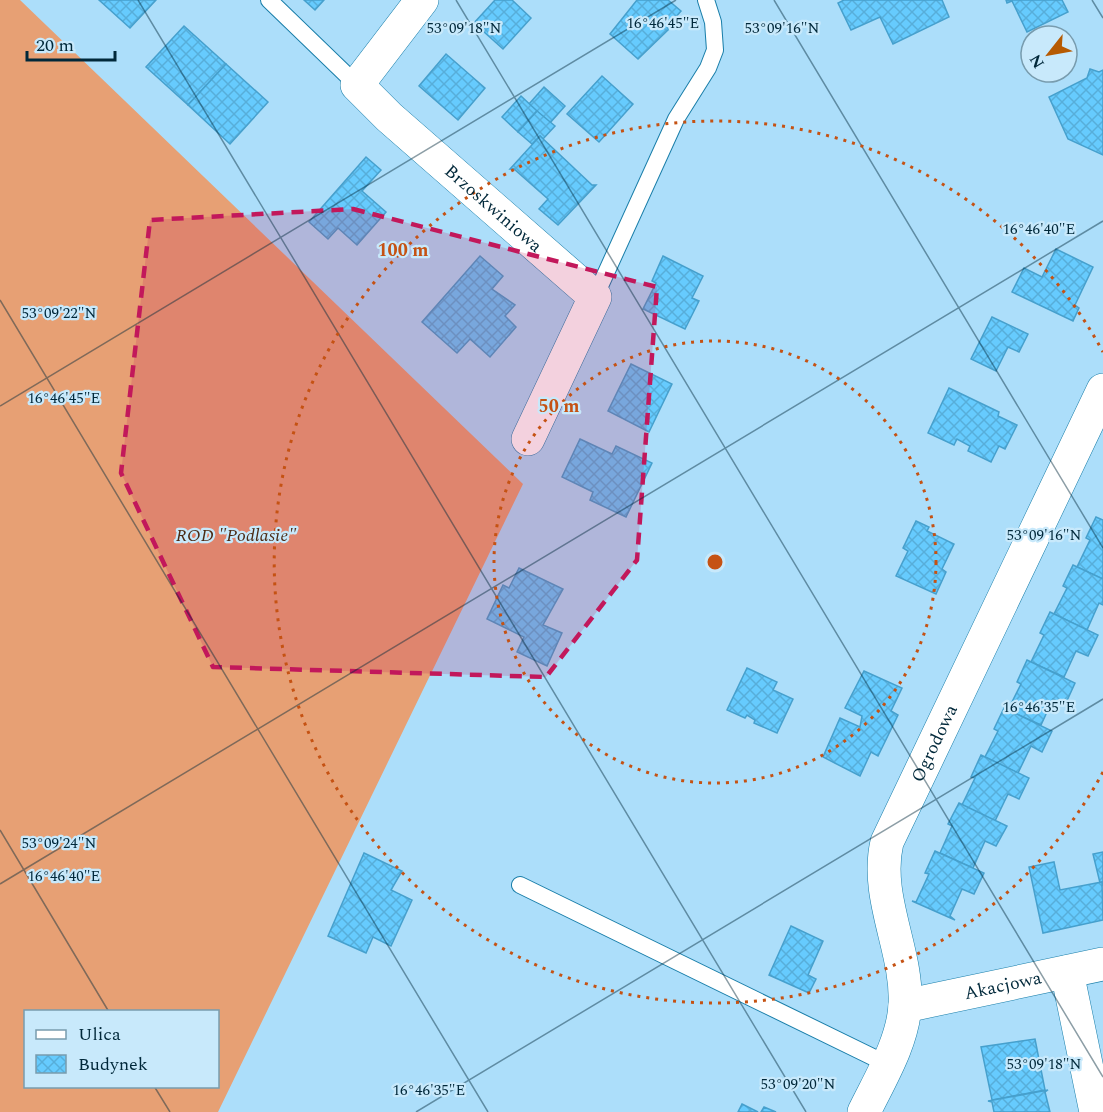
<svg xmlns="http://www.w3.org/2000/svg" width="1103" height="1112" viewBox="0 0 1103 1112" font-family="Spectral,serif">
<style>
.garden{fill:#e7a074;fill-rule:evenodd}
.building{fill:url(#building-cross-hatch);stroke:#46a0cd;stroke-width:1.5}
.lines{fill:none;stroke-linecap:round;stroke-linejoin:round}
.lane-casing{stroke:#197ea9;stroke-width:18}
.street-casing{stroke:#197ea9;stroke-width:34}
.lane{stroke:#fff;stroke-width:16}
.street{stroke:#fff;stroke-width:33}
.marked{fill:#c2185b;fill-opacity:0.2;stroke:#c2185b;stroke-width:4.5;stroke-dasharray:12 8;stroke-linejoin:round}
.ticks{fill:none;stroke:#00283a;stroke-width:1.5;stroke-opacity:0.45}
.ring{fill:none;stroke:#c55213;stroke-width:3;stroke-dasharray:3 6}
.labels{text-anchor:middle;stroke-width:4.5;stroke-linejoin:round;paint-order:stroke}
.street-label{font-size:18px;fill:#00283a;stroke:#c8e9fb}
.park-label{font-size:18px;font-style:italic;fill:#4b2a14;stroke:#c8e9fb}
.ticks-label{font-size:15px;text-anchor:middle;fill:#00283a;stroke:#c8e9fb;stroke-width:4.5;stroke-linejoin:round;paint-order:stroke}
.centre{fill:#c55213;stroke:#c8e9fb;stroke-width:3}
.ring-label{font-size:18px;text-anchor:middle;font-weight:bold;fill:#c55213;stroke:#c8e9fb;stroke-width:4.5;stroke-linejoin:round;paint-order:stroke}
</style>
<defs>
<pattern id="building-cross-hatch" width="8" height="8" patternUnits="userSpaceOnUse" patternTransform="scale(1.5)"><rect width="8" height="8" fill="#66cbfe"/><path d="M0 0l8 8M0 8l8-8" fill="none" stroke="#57aeda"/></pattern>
</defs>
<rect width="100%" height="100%" fill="#acdefa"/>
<!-- garden -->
<path class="garden" d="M0 0H20L523 484 218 1112H0ZM26 1012H218V1086H26Z"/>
<!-- building -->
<g class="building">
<polygon points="99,0 156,0 130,28"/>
<polygon points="304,0 324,0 315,10"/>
<polygon points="495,0 512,0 531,18 503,49 474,23"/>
<polygon points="637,0 668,0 681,11 667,27 669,29 638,59 610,34"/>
<polygon points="844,0 942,0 949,17 893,44 880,17 851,30 838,3"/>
<polygon points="1006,0 1062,0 1068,12 1027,32 1012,1 1007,3"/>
<polygon points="184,26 226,64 188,105 146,67"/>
<polygon points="446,54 485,88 458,120 419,86"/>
<polygon points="226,64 268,102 230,144 188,105"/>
<polygon points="1090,69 1099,72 1103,70 1103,155 1068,139 1049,97 1087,78"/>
<polygon points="602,76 633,104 599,142 567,114"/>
<polygon points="544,87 565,106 550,123 529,104"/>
<polygon points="521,96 537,111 518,132 502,117"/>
<polygon points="537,111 555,126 543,139 540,136 532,144 518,132"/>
<polygon points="540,136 592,185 596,185 558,225 539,209 548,199 514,169 510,169"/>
<polygon points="366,157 381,170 362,191 386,212 357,245 338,228 328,239 309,222"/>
<polygon points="1056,249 1093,267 1075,305 1079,308 1073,321 1012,292 1024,268 1042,277"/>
<polygon points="480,256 503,276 492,289 515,305 505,316 516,327 490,357 470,339 457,353 422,322"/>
<polygon points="663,256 703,276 692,298 699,301 685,329 643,309 656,283 652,281"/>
<polygon points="992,317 1028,334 1019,352 1008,347 996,371 971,359"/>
<polygon points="631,364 672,384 649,432 608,411"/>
<polygon points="949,388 999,412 998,416 1017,425 1005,449 999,446 991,462 968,451 970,446 957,439 954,445 928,433"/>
<polygon points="580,439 612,454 616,446 652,463 626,517 590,500 593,492 562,477"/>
<polygon points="1096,517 1103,520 1103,579 1077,567 1090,540 1086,538"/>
<polygon points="916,521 929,527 927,531 954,544 942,569 946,572 936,594 896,576 908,551 903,548"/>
<polygon points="1073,565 1103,579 1103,605 1099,603 1087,630 1054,614 1067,588 1063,586"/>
<polygon points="519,568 563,589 543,625 562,633 547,666 517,652 524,637 487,619 503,585 509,588"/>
<polygon points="1050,612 1098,635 1088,656 1076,651 1064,677 1031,662 1044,635 1040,633"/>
<polygon points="1027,660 1075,683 1065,705 1053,699 1041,725 1008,710 1021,684 1017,682"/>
<polygon points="747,668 777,682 773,690 793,699 777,733 754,723 755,720 747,715 745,718 727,710"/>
<polygon points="864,671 902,688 891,711 898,715 878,756 871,752 860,776 823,757 840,718 860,727 862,716 845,708"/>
<polygon points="1004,708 1052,731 1042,752 1031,746 1018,773 985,757 998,731 994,729"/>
<polygon points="981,755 1029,778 1019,799 1008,794 995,821 962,805 975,778 971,777"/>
<polygon points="959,803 1007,826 996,846 985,841 973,868 940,853 952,826 948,824"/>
<polygon points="935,851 984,873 974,894 962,889 950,916 955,920 912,901 916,902 929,874 925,873"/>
<polygon points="1103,852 1103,886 1102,882 1100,883 1093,854"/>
<polygon points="364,853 402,871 391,890 412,900 391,946 373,937 366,953 328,936"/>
<polygon points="1054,862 1060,890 1102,882 1103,920 1043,933 1029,867"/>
<polygon points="791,926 823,941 808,975 816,979 809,993 769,975"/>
<polygon points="1035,1039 1045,1090 992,1100 981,1047"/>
<polygon points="1048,1090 1045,1092 1050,1112 994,1112 992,1102 988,1101"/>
<polygon points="742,1104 758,1112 738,1112"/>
<polygon points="764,1107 776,1112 761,1112"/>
</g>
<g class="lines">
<!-- lane casing -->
<g class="lane-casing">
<g id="lane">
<polyline points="269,0 357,85"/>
<polyline points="595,297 676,119 708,68 715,50 713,22 706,0"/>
<polyline points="520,885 887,1064"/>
</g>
</g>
<!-- street casing -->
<g class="street-casing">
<g id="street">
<path id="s1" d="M422 0 357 85 389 117 595 297 528 439"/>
<polyline points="1067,972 1096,1112"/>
<path id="s2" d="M905 1006 1103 964"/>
<path id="s3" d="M864 1112C880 1079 903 1042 905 1005 908 951 874 897 887 842L1103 390"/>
</g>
</g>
<!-- lane -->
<use href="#lane" class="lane"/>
<!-- street -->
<use href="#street" class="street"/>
</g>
<!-- marked area -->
<path class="marked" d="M353 209 657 287 637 560 546 677 213 667 121 473 150 220Z"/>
<!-- ticks -->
<path class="ticks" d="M138 0 806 1112M456 0 1103 1077M774 0 1103 548M1092 0 1103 18M0 300 488 1112M0 406 676 0M0 830 109 1012M0 884 1103 221M154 1086 170 1112M416 1112 1103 699"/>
<!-- distance rings -->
<g class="ring">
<circle cx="715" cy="562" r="221"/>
<path d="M1103 772A441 441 0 1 1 1103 352"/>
</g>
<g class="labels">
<!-- street labels -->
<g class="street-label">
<text dy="6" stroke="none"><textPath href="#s1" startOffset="291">Brzoskwiniowa</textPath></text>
<text dy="6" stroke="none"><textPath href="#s3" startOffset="390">Ogrodowa</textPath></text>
<text dy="6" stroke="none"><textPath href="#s2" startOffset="100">Akacjowa</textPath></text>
</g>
<!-- park labels -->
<g class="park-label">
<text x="236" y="541">ROD "Podlasie"</text>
</g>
</g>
<g class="ticks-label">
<text x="663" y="28">16°46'45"E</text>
<text x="464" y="33">53°09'18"N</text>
<text x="782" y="33">53°09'16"N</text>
<text x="1039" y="234">16°46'40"E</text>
<text x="59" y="318">53°09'22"N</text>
<text x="64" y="403">16°46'45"E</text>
<text x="1044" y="540">53°09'16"N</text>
<text x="1039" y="712">16°46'35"E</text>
<text x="59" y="848">53°09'24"N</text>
<text x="64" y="881">16°46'40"E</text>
<text x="1044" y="1069">53°09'18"N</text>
<text x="798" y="1089">53°09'20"N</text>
<text x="429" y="1095">16°46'35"E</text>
</g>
<circle cx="715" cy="562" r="9" class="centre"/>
<g class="ring-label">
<text x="403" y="256">100 m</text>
<text x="559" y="412">50 m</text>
</g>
<!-- legend -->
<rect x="24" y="1010" width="195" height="78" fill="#c8e9fb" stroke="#789cae" stroke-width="1.5"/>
<rect x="36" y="1030" width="30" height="9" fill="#ffffff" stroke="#789cae" stroke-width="1.5"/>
<text x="78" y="1040" font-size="18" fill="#00283a">Ulica</text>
<rect x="36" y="1055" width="30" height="18" fill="url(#building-cross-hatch)" stroke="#789cae" stroke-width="1.5"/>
<text x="78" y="1070" font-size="18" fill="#00283a">Budynek</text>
<!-- north arrow -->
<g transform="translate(1049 54) rotate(239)"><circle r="28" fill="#c8e9fb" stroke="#789cae" stroke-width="1.5"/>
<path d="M0-4.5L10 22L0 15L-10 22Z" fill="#b65a02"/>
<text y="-9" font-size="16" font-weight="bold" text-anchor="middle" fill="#00283a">N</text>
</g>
<!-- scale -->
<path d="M27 51v9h88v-9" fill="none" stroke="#00283a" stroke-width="3"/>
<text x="36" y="51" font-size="18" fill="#00283a" stroke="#c8e9fb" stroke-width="4.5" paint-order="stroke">20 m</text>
</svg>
